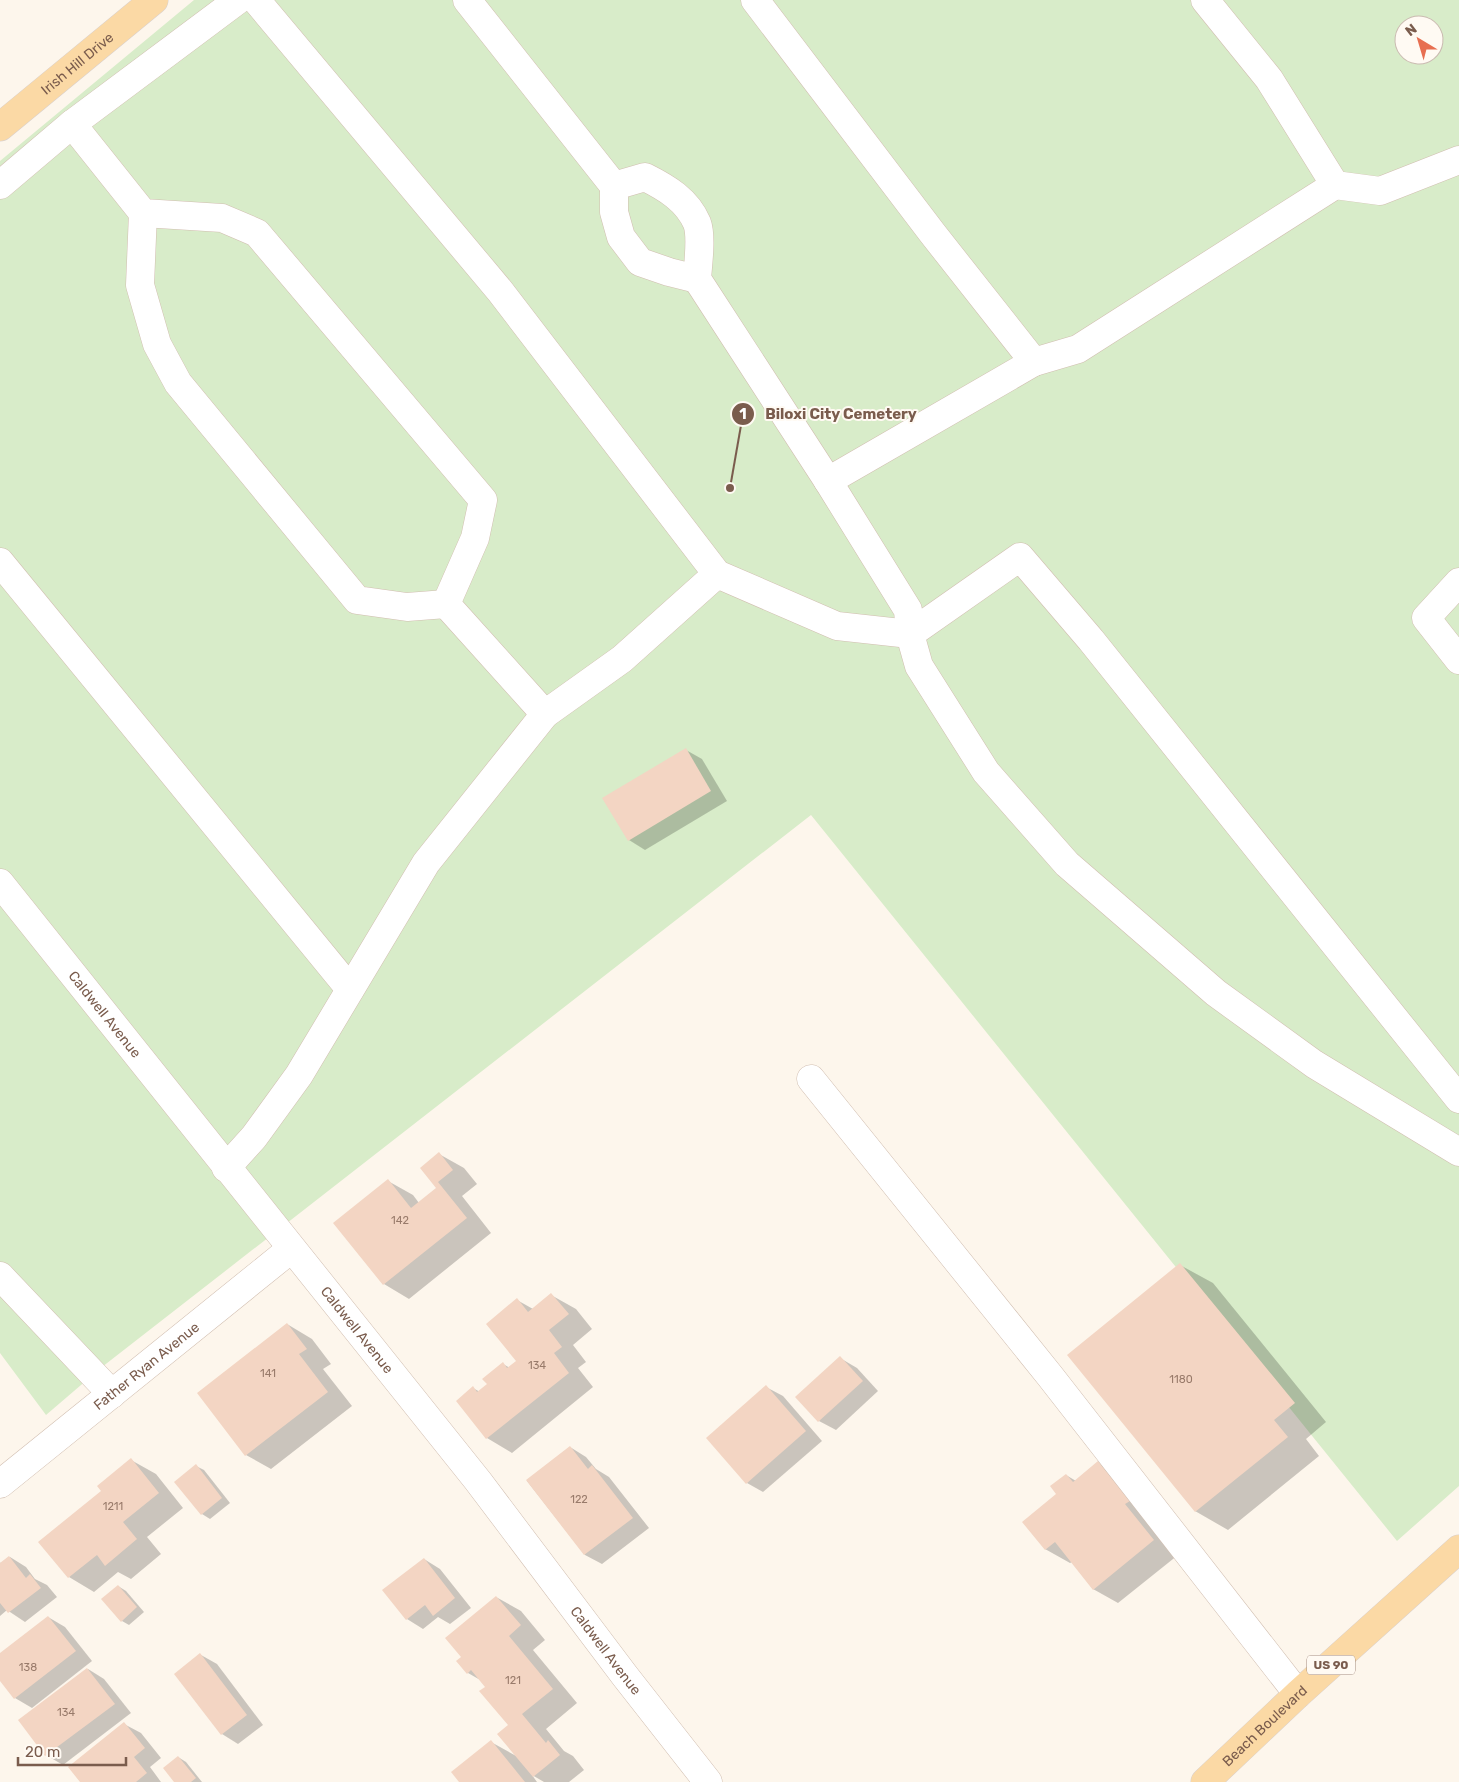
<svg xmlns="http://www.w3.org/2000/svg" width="1459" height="1782" viewBox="0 0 1459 1782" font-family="Rubik,sans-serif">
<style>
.green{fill:#d8ecc9;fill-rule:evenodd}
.shadow{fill:#0003}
.building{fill:#f3d5c3}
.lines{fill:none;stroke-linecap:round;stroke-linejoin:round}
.minor-casing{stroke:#d1beb0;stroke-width:29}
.major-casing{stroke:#dad1cd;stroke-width:29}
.minor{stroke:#fff;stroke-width:28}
.major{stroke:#fbd9a5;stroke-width:28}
.labels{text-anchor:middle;stroke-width:4;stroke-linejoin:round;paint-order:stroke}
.number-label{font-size:11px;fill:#987a6a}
.shield{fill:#fffaf3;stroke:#a28b7f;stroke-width:1}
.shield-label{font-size:12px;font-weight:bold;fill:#7a5c4d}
.street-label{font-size:14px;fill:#7a5c4d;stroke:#fffaf3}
.leader{fill:none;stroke:#7a5c4d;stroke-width:2}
.callout-dot{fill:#7a5c4d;stroke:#fffaf3;stroke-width:2}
.mark-label{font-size:15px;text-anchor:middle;font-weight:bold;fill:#fff}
.callout-label{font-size:15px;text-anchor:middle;font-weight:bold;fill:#7a5c4d;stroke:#fffaf3;stroke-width:4;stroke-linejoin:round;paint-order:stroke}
</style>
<rect width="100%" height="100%" fill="#fdf6ec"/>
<!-- green -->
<path class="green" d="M194 0H1459V1486L1397 1541 811 815 102 1367 46 1415 0 1353V161ZM1404 25H1434V55H1404Z"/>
<!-- shadow -->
<g class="shadow">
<polygon points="686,750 702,759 727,801 645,850 629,840"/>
<polygon points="439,1154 464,1168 477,1184 462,1196 491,1233 409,1299 384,1284 388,1181 413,1195 419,1203 437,1188"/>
<polygon points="1180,1265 1213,1283 1326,1422 1306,1439 1319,1456 1228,1530 1195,1511"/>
<polygon points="551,1295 576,1309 592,1329 573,1345 586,1362 578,1368 593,1387 512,1453 487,1438 458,1401 473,1388 480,1392 489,1384 503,1364 510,1368 517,1361 517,1300 533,1309"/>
<polygon points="287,1324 312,1339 331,1364 323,1369 352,1406 271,1469 246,1455"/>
<polygon points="840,1358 857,1368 878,1391 836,1430 819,1421"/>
<polygon points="766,1387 783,1396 822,1441 763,1492 747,1483"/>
<polygon points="570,1447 586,1457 596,1469 609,1477 649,1528 602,1564 585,1555 527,1481"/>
<polygon points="131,1460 156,1474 183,1508 147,1537 161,1554 131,1579 118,1572 94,1592 69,1577 103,1491"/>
<polygon points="1098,1463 1123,1477 1178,1555 1118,1603 1093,1589 1072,1562 1070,1563 1045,1549 1058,1494 1066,1475 1076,1481"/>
<polygon points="196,1466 204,1470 230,1503 210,1519 202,1514"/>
<polygon points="10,1557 26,1567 35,1579 47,1585 57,1597 25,1622 7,1610 0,1616 0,1562 1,1564"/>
<polygon points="424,1559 440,1569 471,1608 450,1624 438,1617 423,1629 407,1619"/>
<polygon points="118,1586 126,1591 144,1612 129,1625 122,1621"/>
<polygon points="496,1597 521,1611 545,1640 533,1650 577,1703 546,1729 564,1751 573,1756 584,1770 569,1782 544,1782 532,1775 537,1782 461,1782 491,1742 518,1757 509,1725 487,1687 482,1681 468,1673 463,1657"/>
<polygon points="48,1617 65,1627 92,1661 32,1708 15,1698 0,1679 0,1655"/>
<polygon points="201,1655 217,1664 263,1725 238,1744 222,1734"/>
<polygon points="88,1669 104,1679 131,1713 63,1765 46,1755 20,1721"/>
<polygon points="124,1724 141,1733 161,1758 150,1767 161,1782 82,1782"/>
<polygon points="178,1757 186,1762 202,1782 175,1782"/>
</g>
<!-- building -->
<g class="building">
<polygon points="686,748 711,791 628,841 602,798"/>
<polygon points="439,1152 453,1170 438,1182 467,1218 383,1285 333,1223 388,1179 411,1208 436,1188 420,1168"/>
<polygon points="1180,1263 1295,1403 1274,1420 1288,1437 1195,1512 1067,1355"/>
<polygon points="551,1293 569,1314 549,1330 562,1347 554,1353 569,1373 486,1439 456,1401 473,1386 477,1392 487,1384 482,1379 503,1362 507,1368 516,1361 486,1324 517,1298 528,1312"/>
<polygon points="287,1323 307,1349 299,1354 328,1392 245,1456 197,1393"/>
<polygon points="840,1356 863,1381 818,1422 795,1397"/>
<polygon points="766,1385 806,1431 746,1484 706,1438"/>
<polygon points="570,1446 588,1469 592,1465 633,1518 584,1555 526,1480"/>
<polygon points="131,1458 159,1493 123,1522 137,1539 105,1566 97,1555 68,1578 38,1542 101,1491 97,1486"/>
<polygon points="1098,1461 1130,1501 1125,1504 1154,1540 1093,1590 1055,1542 1045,1550 1022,1522 1056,1494 1050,1486 1066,1474 1073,1482"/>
<polygon points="196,1464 222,1498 201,1515 174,1482"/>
<polygon points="9,1556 26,1578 30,1574 41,1588 8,1613 0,1603 0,1563"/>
<polygon points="424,1558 455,1598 433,1616 425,1605 406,1620 382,1590"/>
<polygon points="118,1585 137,1607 121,1622 101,1599"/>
<polygon points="496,1596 521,1625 509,1636 553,1689 522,1714 546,1743 548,1740 560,1755 533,1777 497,1734 508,1725 479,1691 485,1687 471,1670 467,1674 456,1661 461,1657 445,1638"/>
<polygon points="48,1616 76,1651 14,1699 0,1681 0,1653"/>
<polygon points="200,1653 247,1715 221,1735 174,1674"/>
<polygon points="87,1668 115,1704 45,1756 18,1720"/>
<polygon points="124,1722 145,1748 134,1757 147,1773 136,1782 80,1782 68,1767"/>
<polygon points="491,1740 525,1782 459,1782 451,1772"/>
<polygon points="178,1756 196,1778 191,1782 174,1782 163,1768"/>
</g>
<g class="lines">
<!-- minor casing -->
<g class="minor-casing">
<g id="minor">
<polyline points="238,0 72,124 143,213 222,218 257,233 483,500 475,538 446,604 545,714"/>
<polyline points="256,0 500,291 717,574 837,626 910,634 1020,557 1091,640 1459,1099"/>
<path d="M467 0 614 186 645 177C667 188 687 200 697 223 702 236 698 265 697 279L828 481 908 610 910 634 919 666 986 772 1067 864 1216 993 1314 1064 1459 1152"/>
<polyline points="755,0 933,234 1034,362 828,481"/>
<polyline points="0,185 72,124"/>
<polyline points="1335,185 1380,191 1459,160"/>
<polyline points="614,186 614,212 621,237 640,262 669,272 697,279"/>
<polyline points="143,213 140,285 157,344 178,383 357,600 407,607 446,604"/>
<polyline points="1034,362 1078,349 1335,185 1269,79 1205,0"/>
<polyline points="0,562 350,989"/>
<polyline points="1459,582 1426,618 1459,660"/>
<path id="s1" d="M0 883 478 1481 625 1676 708 1782"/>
<polyline points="811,1079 1050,1376 1298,1694"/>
<polyline points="226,1168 254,1137 299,1075 426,863 545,714 622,659 717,574"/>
<polyline points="0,1276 112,1394"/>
<path id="s2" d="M0 1484 291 1249"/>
</g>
</g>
<!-- major casing -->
<g class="major-casing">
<g id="major">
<path id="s3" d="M0 127 154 0"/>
<path id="s4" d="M1205 1782 1298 1694 1459 1549"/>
</g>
</g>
<!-- minor -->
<use href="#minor" class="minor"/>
<!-- major -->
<use href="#major" class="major"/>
</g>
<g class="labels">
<!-- number labels -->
<g class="number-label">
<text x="400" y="1224">142</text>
<text x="537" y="1369">134</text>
<text x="268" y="1377">141</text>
<text x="1181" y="1383">1180</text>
<text x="579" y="1503">122</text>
<text x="113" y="1510">1211</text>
<text x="28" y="1671">138</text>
<text x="513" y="1684">121</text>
<text x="66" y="1716">134</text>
</g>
<!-- shield labels -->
<rect class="shield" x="1307" y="1655.5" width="48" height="19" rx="4"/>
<g class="shield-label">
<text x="1331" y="1669">US 90</text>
</g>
<!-- street labels -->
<g class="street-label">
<text dy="5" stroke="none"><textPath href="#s3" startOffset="100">Irish Hill Drive</textPath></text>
<text dy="5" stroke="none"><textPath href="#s1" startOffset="168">Caldwell Avenue</textPath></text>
<text dy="5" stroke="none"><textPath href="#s1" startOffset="572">Caldwell Avenue</textPath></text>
<text dy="5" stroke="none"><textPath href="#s2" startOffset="188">Father Ryan Avenue</textPath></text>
<text dy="5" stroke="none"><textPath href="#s1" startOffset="978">Caldwell Avenue</textPath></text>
<text dy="5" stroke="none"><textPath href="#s4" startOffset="82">Beach Boulevard</textPath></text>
</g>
</g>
<!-- callouts -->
<path class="leader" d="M730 488L743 414"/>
<g class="callout-dot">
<circle cx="730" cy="488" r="5"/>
<circle cx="743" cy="414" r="12"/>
</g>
<g class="mark-label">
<text x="743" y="419">1</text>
</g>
<g class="callout-label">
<text x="841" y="419">Biloxi City Cemetery</text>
</g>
<!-- north arrow -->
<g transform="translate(1419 40) rotate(322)"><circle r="24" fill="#fffaf3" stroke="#cabbb1"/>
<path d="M0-4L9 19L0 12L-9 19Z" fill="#e76f51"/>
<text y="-8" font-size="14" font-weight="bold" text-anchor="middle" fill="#7a5c4d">N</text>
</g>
<!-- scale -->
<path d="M18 1757v8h108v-8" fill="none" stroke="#7a5c4d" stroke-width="2.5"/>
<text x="25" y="1757" font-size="15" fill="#7a5c4d" stroke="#fffaf3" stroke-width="4" paint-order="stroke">20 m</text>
</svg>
